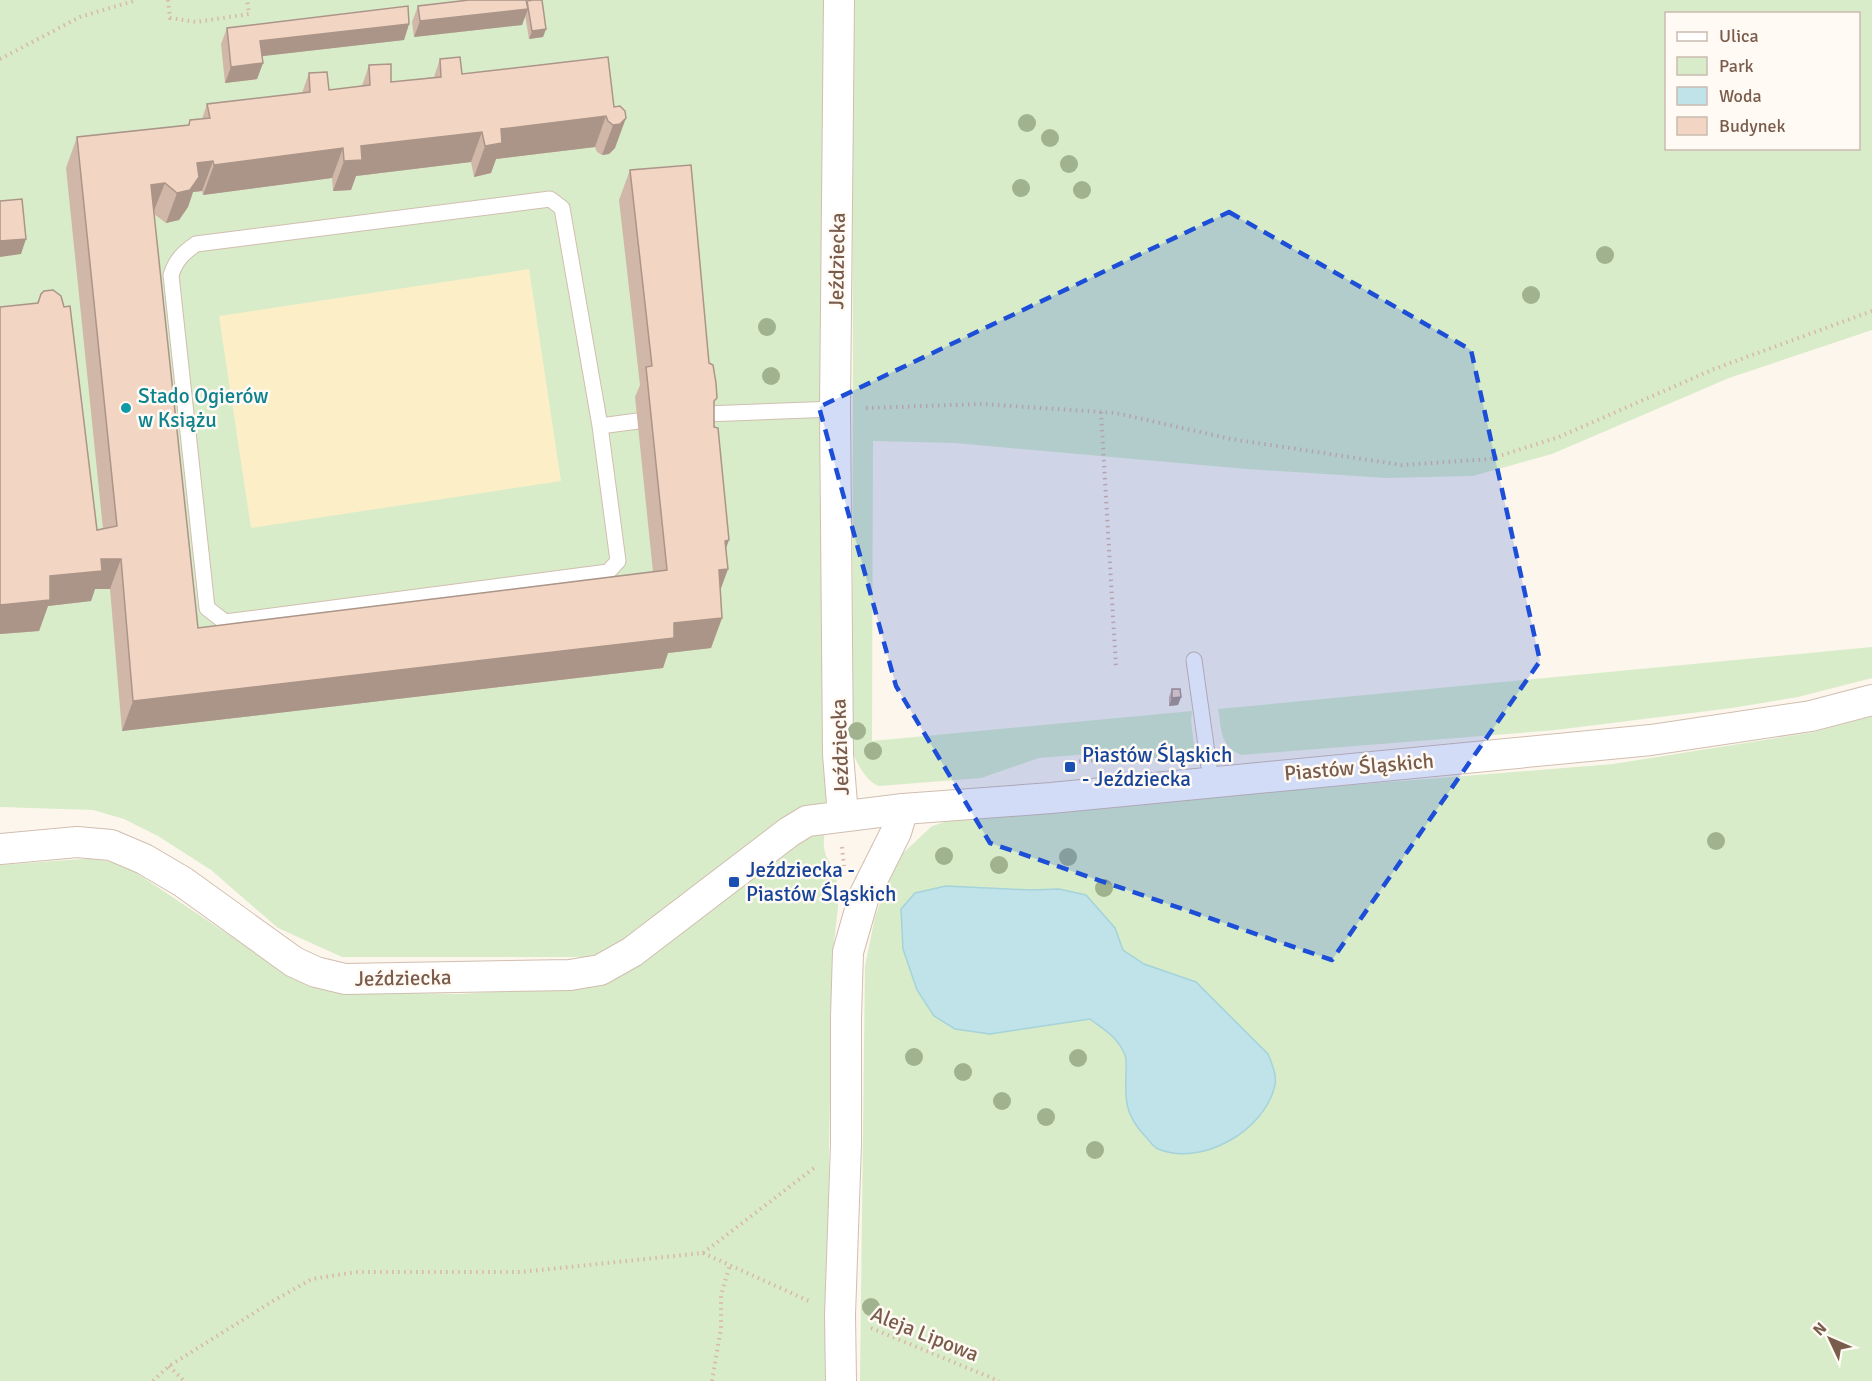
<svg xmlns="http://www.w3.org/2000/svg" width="1872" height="1381" viewBox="0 0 1872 1381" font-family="Signika,sans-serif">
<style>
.green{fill:#d8ecc9;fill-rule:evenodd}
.sand{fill:#fcefc7}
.water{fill:#bfe3e8;stroke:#a5d3da;stroke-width:1.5}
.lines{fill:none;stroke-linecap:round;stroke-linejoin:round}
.service-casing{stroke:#d1beb0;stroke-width:17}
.minor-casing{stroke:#d1beb0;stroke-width:32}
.path{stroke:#d9b8a5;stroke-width:4;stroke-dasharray:1.5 4.5;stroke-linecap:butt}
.service{stroke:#fff;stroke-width:15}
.minor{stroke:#fff;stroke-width:30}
.tree{fill:#a0b28e}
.wall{fill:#d1b7a8}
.shaded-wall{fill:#aa9588}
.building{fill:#f3d5c3;stroke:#aa9588;stroke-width:1.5}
.marked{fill:#1d4ed8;fill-opacity:0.2;stroke:#1d4ed8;stroke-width:4.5;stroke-dasharray:12 8;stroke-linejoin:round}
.culture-dot{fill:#0f9aa8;stroke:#fffaf3;stroke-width:2}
.transit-dot{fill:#1a4fb4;stroke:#fffaf3;stroke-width:2}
.labels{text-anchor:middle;stroke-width:5;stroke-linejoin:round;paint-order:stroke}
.street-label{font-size:21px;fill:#7a5c4d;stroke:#fffaf3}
.culture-label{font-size:21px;fill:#0d838f;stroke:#fffaf3;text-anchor:start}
.transit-label{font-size:21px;fill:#164399;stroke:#fffaf3;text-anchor:start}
</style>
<rect width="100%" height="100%" fill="#fdf6ec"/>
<!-- green -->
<g class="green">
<polygon points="0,0 826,0 832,801 808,808 611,949 591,957 342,957 278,928 211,870 158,836 124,819 93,810 0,807"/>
<path d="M851 0H1872V330L1729 378 1552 454 1473 476 1387 478 1246 469 955 443 873 441 872 741 1192 711 1191 720 1195 753 1189 761 1103 753 1039 758 981 778 879 786C866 782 857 763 852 751L853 356ZM1666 14H1858V148H1666Z"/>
<path d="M1872 647V678L1798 697 1732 708 1556 730 1241 755C1219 745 1222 730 1218 709Z"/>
<polygon points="1872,716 1872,1381 860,1381 865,966 875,917 890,874 901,855 932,826 964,816 1613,764 1814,732"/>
<path d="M825 829C823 846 822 856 836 869L838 907 833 951 829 1145V1381H0V865L95 858 126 866 280 969 338 992 459 994 582 987 618 975 680 935 791 846Z"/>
</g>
<!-- sand -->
<polygon class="sand" points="529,269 561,481 251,528 219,316"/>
<!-- water -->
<path class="water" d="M946 886 1030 890 1059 889 1086 895 1115 928 1123 950 1144 964 1196 982 1268 1054C1272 1064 1277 1075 1275 1085 1265 1131 1201 1167 1158 1149 1153 1147 1149 1140 1145 1136 1125 1115 1125 1100 1126 1073 1126 1067 1127 1060 1125 1055 1118 1037 1104 1030 1090 1019L990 1034 955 1029 934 1016 917 990 903 949 901 909 915 893Z"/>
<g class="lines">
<!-- service casing -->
<g class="service-casing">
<g id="service">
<polyline points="705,414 835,409"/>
<path d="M600 426 562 208 550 199 196 244C183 253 176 260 171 275L207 608 225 622 608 572 618 561 600 426 638 421"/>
<polyline points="1194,660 1211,781"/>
</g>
</g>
<!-- minor casing -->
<g class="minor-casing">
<g id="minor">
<polyline points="839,0 835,409 838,754 843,816"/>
<polyline points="0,849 77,842 111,845 144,859 183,882 294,962 316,972 345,979 570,975 600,970 632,952 789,832 807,821 903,809 1051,798 1651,740 1811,716 1872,700"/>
<polyline points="841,1381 840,1315 846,1144 846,1017 848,952 864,896 896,832 903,809"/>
</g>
</g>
<!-- path -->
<g class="path">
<polyline points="168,0 170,18 196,22 249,14 247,0"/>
<polyline points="0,59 80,17 137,0"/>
<polyline points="866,408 982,404 1116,413 1231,439 1402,465 1490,459 1559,437 1714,369 1872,311"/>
<polyline points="1101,412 1116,667"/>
<polyline points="1073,762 1107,759"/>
<polyline points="842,847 844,866"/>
<polyline points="703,1253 814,1168"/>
<polyline points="871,1328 999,1381"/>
<polyline points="169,1366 184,1381"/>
<polyline points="153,1381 169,1366 273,1301 312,1279 356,1272 521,1272 703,1253 809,1301"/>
<polyline points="712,1381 721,1328 721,1295 730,1265"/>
</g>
<!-- service -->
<use href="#service" class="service"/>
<!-- minor -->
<use href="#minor" class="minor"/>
</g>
<!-- trees -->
<g class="tree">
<circle cx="1027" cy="123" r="9"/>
<circle cx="1050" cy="138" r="9"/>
<circle cx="1069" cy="164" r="9"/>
<circle cx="1021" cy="188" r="9"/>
<circle cx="1082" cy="190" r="9"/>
<circle cx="1605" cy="255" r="9"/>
<circle cx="1531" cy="295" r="9"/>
<circle cx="767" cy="327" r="9"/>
<circle cx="771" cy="376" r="9"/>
<circle cx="857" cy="731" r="9"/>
<circle cx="873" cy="751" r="9"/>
<circle cx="1716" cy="841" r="9"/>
<circle cx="944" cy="856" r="9"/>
<circle cx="1068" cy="857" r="9"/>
<circle cx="999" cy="865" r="9"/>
<circle cx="1104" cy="888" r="9"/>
<circle cx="914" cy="1057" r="9"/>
<circle cx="1078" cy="1058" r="9"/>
<circle cx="963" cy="1072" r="9"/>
<circle cx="1002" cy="1101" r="9"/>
<circle cx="1046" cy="1117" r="9"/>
<circle cx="1095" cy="1150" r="9"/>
<circle cx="871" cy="1307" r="9"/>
</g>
<!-- wall -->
<g class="wall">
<polygon points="526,0 546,29 543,37 529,39 525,15 522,25 414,37 412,22 418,6"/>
<polygon points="409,24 404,40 262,56 263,63 257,79 225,83 221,44 227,28"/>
<polygon points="608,57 615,148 609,154 602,155 597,152 595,147 496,159 491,173 474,177 471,162 356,176 351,190 333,191 332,178 203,195 202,191 193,192 188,207 179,220 166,223 154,214 198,628 653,572 635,397 640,385 619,200 630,170 709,363 728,569 720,591 722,618 711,648 668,653 663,668 122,731 110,589 95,589 91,601 48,606 39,631 0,634 0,307 37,303 41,294 97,530 103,529 66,168 77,137 188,126 190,120 202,119 207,104 302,93 309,73 329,90 362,86 369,65 391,82 434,77 440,59 462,74"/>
<polygon points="1172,689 1181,697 1178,705 1169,706 1169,697"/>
</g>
<!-- shaded-wall -->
<g class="shaded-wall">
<polygon points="528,9 522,25 414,37 420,21"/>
<polygon points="409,24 404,40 255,57 260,41"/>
<polygon points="546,29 543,37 529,39 532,31"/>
<polygon points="263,63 257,79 225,83 231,67"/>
<polygon points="606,116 595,147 496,159 491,173 474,177 485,146 501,129"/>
<polygon points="626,118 615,148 609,154 602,155 613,125"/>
<polygon points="482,132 471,162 356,176 351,190 333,191 344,161 361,146"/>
<polygon points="343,148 332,178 203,195 214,165"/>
<polygon points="213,161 202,191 193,192 188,207 179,220 166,223 177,193 197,163"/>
<polygon points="165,183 153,213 151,185"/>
<polygon points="26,239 21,254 0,257 0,241"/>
<polygon points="729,540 718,571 725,541"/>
<polygon points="101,559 121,559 110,589 95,589 91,601 48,606 39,631 0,634 0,605 50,576"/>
<polygon points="728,569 717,599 719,570"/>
<polygon points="722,618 711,648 668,653 663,668 122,731 133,701 674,623"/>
<polygon points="1181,697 1178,705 1169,706 1172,698"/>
</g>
<!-- building -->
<g class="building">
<polygon points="469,0 526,0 528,9 420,21 418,6"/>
<polygon points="533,0 542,0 546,29 532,31 527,1"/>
<polygon points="408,6 409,24 260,41 263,63 231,67 227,28"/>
<polygon points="460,57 462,74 608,57 614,107 620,106 625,111 626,118 620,124 613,125 608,121 606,116 501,129 502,143 485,146 482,132 361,146 362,160 344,161 343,148 214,165 213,161 197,163 199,177 190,190 177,193 165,183 151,185 198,628 667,570 646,367 652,366 630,170 691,165 709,363 713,365 716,383 717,398 714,401 714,427 718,428 729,540 725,541 728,569 719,570 722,618 674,623 674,638 133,701 121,559 101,559 102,571 50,576 50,600 0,605 0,307 38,303 41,294 44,291 53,290 61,296 64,307 70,306 97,530 117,526 77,137 189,125 190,120 210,118 207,104 310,92 309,73 327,72 329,90 370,85 369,65 391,64 391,82 441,77 440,59"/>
<polygon points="22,199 26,239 0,241 0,201"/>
<polygon points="1172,689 1180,689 1181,697 1172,698"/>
</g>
<!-- marked area -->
<path class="marked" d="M1229 212 1471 350 1540 661 1332 960 990 843 896 686 819 407Z"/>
<!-- markers -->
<circle class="culture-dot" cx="126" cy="408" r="6"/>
<g class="transit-dot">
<rect x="1064" y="761" width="12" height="12" rx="3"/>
<rect x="728" y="876" width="12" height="12" rx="3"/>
</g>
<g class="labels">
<!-- street labels -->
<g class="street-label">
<text transform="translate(837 261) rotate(-89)" y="7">Jeździecka</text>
<text transform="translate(840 747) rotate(-92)" y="7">Jeździecka</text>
<text transform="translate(1359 767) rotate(-5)" y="7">Piastów Śląskich</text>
<text transform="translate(403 978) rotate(-1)" y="7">Jeździecka</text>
<text transform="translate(925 1334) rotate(22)" y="7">Aleja Lipowa</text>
</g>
<!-- culture labels -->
<g class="culture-label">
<text x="138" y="403">Stado Ogierów<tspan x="138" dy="24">w Książu</tspan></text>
</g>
<!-- transit labels -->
<g class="transit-label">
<text x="1082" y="762">Piastów Śląskich<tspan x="1082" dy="24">- Jeździecka</tspan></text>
<text x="746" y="877">Jeździecka -<tspan x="746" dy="24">Piastów Śląskich</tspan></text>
</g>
</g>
<!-- legend -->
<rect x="1665" y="12" width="195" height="138" fill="#fffaf3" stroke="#cabbb1" stroke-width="1.5"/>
<rect x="1677" y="32" width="30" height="9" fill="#ffffff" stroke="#cabbb1" stroke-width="1.5"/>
<text x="1719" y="42" font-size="18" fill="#7a5c4d">Ulica</text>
<rect x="1677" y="57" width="30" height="18" fill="#d8ecc9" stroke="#cabbb1" stroke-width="1.5"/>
<text x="1719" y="72" font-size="18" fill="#7a5c4d">Park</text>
<rect x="1677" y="87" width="30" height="18" fill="#bfe3e8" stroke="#cabbb1" stroke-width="1.5"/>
<text x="1719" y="102" font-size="18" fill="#7a5c4d">Woda</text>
<rect x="1677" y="117" width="30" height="18" fill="#f3d5c3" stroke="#cabbb1" stroke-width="1.5"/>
<text x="1719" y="132" font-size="18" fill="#7a5c4d">Budynek</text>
<!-- north arrow -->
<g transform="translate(1830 1339) rotate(314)" stroke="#fffaf3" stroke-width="4.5" paint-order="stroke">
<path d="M0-4.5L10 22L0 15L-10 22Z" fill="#7a5c4d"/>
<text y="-9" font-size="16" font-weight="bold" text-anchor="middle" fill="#7a5c4d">N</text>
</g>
</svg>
